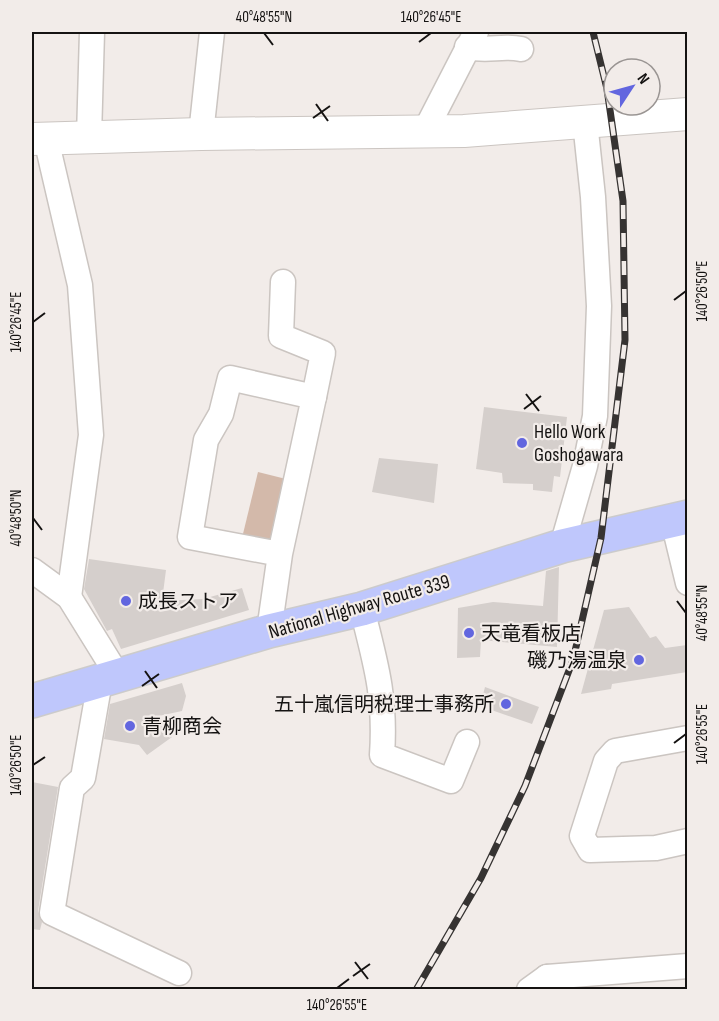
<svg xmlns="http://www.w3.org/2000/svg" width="719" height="1021" viewBox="0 0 719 1021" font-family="'Sofia Sans Condensed','Noto Sans JP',sans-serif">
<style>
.green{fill:#d3b9aa}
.building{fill:#d5cfcc}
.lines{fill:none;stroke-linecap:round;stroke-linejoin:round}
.minor-casing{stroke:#cbc5c1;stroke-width:27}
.tertiary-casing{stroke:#cbc5c1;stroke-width:34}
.trunk-casing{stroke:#cccbcb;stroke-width:36}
.minor{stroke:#fff;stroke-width:24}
.tertiary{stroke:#fff;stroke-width:32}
.trunk{stroke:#bfc7fc;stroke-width:33}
.rail-casing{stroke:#363332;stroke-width:7}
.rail{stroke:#f2ece9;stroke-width:4.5;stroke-dasharray:14;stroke-linecap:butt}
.ticks{fill:none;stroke:#151312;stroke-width:2}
.poi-dot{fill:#6266df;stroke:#f2ece9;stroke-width:2}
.labels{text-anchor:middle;stroke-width:4.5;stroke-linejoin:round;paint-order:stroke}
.poi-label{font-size:20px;fill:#151312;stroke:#f2ece9;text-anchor:start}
.street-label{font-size:20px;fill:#151312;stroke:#f2ece9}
.neatline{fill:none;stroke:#151312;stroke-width:2}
.ticks-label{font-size:15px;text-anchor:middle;fill:#151312}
</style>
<rect width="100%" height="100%" fill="#f2ece9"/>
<!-- green -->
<polygon class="green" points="258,472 286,479 274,537 266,542 242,538"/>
<!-- building -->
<g class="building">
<polygon points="484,407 567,417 560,477 554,476 552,492 533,490 533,484 503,483 502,473 476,469"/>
<polygon points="379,458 438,464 434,503 372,492"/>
<polygon points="89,559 166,570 162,601 203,599 242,588 249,610 121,649 112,629 107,631 84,589"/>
<polygon points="559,567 557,647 481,640 480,657 457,658 458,608 493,602 543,606 546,571"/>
<polygon points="629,607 650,638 656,636 665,648 687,645 687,672 612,684 611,689 581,694 604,610"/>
<polygon points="182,683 186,696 182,711 154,717 172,737 147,755 139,745 104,739 110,704"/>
<polygon points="485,687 539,707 532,724 480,706"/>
<polygon points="32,782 58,787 38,911 42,922 40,930 32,929"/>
</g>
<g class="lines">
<!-- minor casing -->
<g class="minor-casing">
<g id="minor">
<path d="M467 47C489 52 501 45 521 49"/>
<polyline points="425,131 476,32"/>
<polyline points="201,134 212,32"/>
<polyline points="89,137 92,32"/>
<polyline points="46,139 80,285 91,435 69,597"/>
<polyline points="283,282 281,336 323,353 314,397"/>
<polyline points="673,521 688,583"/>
<polyline points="562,546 585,466 595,416 599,306 593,197 585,122"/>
<polyline points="32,570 69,597 118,676"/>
<path d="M362 609C376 664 386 698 382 755L451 781 467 742"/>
<polyline points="269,631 280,554 314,397 230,378 221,414 206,440 190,537 280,554"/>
<polyline points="100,681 83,778 72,788 52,913 179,973"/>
<polyline points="688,738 615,751 606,761 582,836 590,850 656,848 688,841"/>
<polyline points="529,990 547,977"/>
<polyline points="554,990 547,977 688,966"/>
</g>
</g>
<!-- tertiary casing -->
<g class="tertiary-casing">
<polyline id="tertiary" points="32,139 201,134 464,131 688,114"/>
</g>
<!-- trunk casing -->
<g class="trunk-casing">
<polyline id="trunk" points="32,701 269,631 362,609 562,546 688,517"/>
</g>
<!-- minor -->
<use href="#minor" class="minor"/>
<!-- tertiary -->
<use href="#tertiary" class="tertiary"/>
<!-- trunk -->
<use href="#trunk" class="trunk"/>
<!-- rail casing -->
<g class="rail-casing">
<polyline id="rail" points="416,990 481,878 525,786 573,660 601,538 625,340 623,201 607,89 593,32"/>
</g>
<!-- rail -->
<use href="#rail" class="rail"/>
</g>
<!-- ticks -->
<path class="ticks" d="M264 33 273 45M419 42 431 33M316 104 328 121M313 118 330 106M674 300 686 291M33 322 45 313M526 394 539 411M524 409 541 396M33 518 42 530M677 601 686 613M145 671 157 688M142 686 159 674M674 743 686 734M33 765 45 757M355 962 368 979M353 976 370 964M337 988 349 979"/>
<!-- markers -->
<g class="poi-dot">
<circle cx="522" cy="443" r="6"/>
<circle cx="126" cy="601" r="6"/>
<circle cx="469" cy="633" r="6"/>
<circle cx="639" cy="660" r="6"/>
<circle cx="506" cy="704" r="6"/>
<circle cx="130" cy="726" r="6"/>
</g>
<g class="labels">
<!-- poi labels -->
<g class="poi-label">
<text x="534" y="438">Hello Work<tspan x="534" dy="23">Goshogawara</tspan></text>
<text x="138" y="608">成長ストア</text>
<text x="481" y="640">天竜看板店</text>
<text x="627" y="667" text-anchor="end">磯乃湯温泉</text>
<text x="494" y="711" text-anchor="end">五十嵐信明税理士事務所</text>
<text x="142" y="733">青柳商会</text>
</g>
<!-- street labels -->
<g class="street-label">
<text transform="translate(359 606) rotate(-16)" y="7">National Highway Route 339</text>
</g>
</g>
<!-- border -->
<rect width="719" height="1021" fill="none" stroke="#f2ece9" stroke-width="66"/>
<!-- north arrow -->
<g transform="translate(632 87) rotate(54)"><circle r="28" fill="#f2ece9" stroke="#9a9593" stroke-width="1.5"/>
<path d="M0-4.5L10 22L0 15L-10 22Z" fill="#6266df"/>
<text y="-9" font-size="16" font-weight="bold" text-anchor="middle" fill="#151312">N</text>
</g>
<rect x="33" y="33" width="653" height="955" class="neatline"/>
<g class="ticks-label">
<text x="264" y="22">40°48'55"N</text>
<text x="431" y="22">140°26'45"E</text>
<text transform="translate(702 291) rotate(-90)" y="5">140°26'50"E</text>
<text transform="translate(16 322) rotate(-90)" y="5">140°26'45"E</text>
<text transform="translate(16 518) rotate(-90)" y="5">40°48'50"N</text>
<text transform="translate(702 613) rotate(-90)" y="5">40°48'55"N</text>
<text transform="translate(702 734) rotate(-90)" y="5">140°26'55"E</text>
<text transform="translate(16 765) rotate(-90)" y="5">140°26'50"E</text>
<text x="337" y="1010">140°26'55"E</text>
</g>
</svg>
